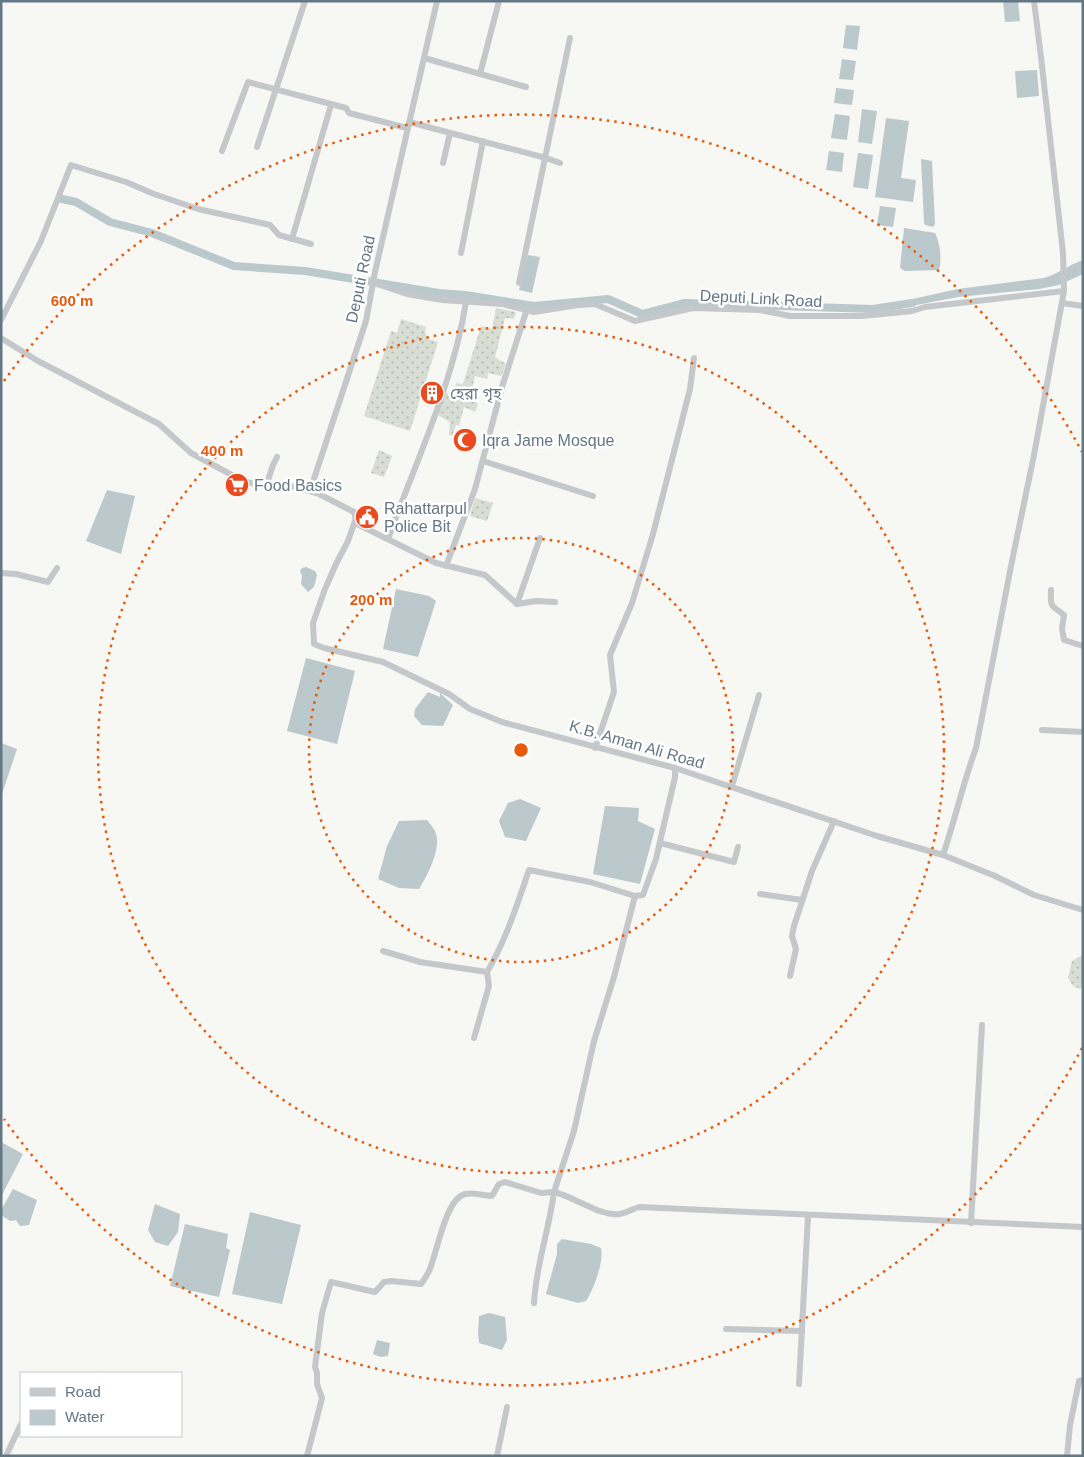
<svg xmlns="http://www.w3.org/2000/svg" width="1084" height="1457" viewBox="0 0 1084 1457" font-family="Helvetica,'Noto Sans Bengali',sans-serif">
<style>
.grass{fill:url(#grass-dots)}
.water{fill:#bbc8cc}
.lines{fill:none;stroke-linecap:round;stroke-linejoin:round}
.canal{stroke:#bbc8cc;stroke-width:8}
.street{stroke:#c4c8cb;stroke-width:6}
.ring{fill:none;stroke:#e8590c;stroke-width:2.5;stroke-dasharray:2.5 5}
.labels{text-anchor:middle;stroke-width:5;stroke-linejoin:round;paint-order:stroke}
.street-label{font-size:16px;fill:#647785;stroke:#fff}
.poi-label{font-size:16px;fill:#647785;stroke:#fff;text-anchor:start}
.centre{fill:#e8590c;stroke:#fff;stroke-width:2.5}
.ring-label{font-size:15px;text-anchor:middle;font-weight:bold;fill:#e8590c;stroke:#fff;stroke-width:5;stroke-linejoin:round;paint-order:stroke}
</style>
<defs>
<pattern id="grass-dots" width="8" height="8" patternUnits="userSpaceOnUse" patternTransform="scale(1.25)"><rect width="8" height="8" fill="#d8ded4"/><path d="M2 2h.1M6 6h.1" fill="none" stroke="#b3b9b2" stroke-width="1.8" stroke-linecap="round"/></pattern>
</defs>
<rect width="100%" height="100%" fill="#f7f7f3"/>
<!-- grass -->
<g class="grass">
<polygon points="496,308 516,312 514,319 505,318 495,357 506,364 501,376 488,373 487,379 475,376 470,397 478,404 475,412 464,407 459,426 456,425 452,436 449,435 450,422 438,415 444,393 453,394 456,383 463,384 481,326 492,329"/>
<polygon points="401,319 426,327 425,332 428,339 438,342 410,431 364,416 391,331 397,333"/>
<polygon points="379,450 392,456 384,477 371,473"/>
<polygon points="475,498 493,503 487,521 470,516"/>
<polygon points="1083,955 1083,987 1080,989 1073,986 1068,978 1072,961"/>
</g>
<!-- water -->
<g class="water">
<polygon points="1003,1 1018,1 1020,21 1005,22"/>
<polygon points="846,25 860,26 857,50 843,48"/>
<polygon points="842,59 856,61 853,80 839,79"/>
<polygon points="1037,70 1039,96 1017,98 1015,71"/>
<polygon points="836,88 854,90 852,105 834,103"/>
<polygon points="862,109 877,111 872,144 858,142"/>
<polygon points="835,114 850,116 847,140 831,138"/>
<polygon points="886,118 909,121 901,178 916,180 913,202 875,197"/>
<polygon points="829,151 844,153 842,172 826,170"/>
<polygon points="858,153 873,155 868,189 853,187"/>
<polygon points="921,159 932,161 935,224 933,227 925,225 924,222"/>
<polygon points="880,206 896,208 893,227 877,225"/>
<path d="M904 228 935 233C940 242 942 260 939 270L905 271 900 268Z"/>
<polygon points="528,255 540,257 532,293 519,290"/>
<path d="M1083 260V274L1059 285 1039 289 958 297 906 307 903 305V301L958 289 1044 278C1058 274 1069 265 1083 260Z"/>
<polygon points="107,490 135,496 121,554 86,541"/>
<polygon points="306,567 315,571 317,575 314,587 308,592 301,584 302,576 300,571 302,568"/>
<polygon points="396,589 429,596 436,601 418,657 383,649"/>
<polygon points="306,658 355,671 337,744 287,731"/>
<polygon points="428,692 440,697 440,693 453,705 443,726 422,725 414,716 415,709"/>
<polygon points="1,743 17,749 1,797"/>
<polygon points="520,799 541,808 526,841 505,837 499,821 508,803"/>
<polygon points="605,806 639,808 638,821 655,829 640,884 593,874"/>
<path d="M427 820C430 824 435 829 436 834 441 850 427 876 419 889L399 888 378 879 387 846 399 821Z"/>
<polygon points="1,1142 23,1154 1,1197"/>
<polygon points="13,1189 37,1200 29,1225 20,1226 16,1220 10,1221 1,1215 1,1210"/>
<polygon points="155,1204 180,1214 178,1232 168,1246 155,1242 148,1230"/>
<polygon points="250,1212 301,1225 282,1304 232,1294"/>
<polygon points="185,1224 228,1234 226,1248 230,1250 219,1297 170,1286"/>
<path d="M562 1239 591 1244 601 1248C604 1261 594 1289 586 1301L578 1303 546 1294 557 1254V1244Z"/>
<polygon points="489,1313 505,1317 507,1340 502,1350 479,1343 478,1333 479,1316"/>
<polygon points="377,1340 390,1343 388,1356 381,1357 373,1354"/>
</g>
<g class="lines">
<!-- canal -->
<polyline class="canal" points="62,199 76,202 110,222 152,233 234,266 305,271 439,293 465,295 534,306 608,299 642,314 684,303 873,309 912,303"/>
<!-- street -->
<g class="street">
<polyline points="424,58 526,87"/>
<polyline points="480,74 499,1"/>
<polyline points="409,122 546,158 560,163"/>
<polyline points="257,147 305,1"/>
<polyline points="222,151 248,82 346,108 349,113 407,128"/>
<polyline points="443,163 450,133"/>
<polyline points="292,239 331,105"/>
<polyline points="461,253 483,141"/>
<polyline points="374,283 407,294 442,300 503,304 534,312 578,305 595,304 635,321 693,308 760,310 790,316 862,316 912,311 925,307 1064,291"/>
<polyline points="519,283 570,38"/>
<polyline points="1062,303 1083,306"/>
<polyline points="1,320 41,241 71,165 126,182 154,194 198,209 270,225 279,235 311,244"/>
<polyline points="1,338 38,361 159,424 191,453 243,481 262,486 282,485 296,487 319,494 354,512 357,524 436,563 485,575 517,604 540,538"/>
<polyline points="483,461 593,496"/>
<polyline points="266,486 273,465 277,457"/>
<polyline points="310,491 366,321 375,272 437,1"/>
<polyline points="356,518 348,541 336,564 325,589 313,623 314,644 324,648 383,662 449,694 470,709 502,722 675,768 877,836 943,855 995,876 1034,895 1083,910"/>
<path d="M388 539C416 461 453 384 466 302"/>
<polyline points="446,566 475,489 502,387 526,312"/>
<polyline points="1,573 16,574 48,582 57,568"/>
<path d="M1051 590C1050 609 1052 605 1064 615L1062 629 1064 640 1083 646"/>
<polyline points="517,604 536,601 555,602"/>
<polyline points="1042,730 1083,732"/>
<polyline points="595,748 614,692 610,655 632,603 653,534 690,389 694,358"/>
<polyline points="732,786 759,695"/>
<polyline points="660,843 734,862 738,847"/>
<path d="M943 855C955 820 963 783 976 748L1012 561 1034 455 1064 291 1063 253 1041 57 1034 1"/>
<polyline points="760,894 802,900"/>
<path d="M383 951 420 962 487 972C506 940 517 905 529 870L590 882 635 896"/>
<polyline points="790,976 796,949 792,936 794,926 812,871 834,821"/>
<polyline points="474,1038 489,986 487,972"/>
<polyline points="971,1223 982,1025"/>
<path d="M534 1303C536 1265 549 1230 554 1192 575 1197 601 1217 620 1214 626 1213 633 1209 639 1207L1083 1227"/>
<polyline points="726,1329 802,1331"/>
<polyline points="799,1384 808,1216"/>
<polyline points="6,1456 21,1424"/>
<path d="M307 1456 322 1398 317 1384V1373L315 1367 322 1313 331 1282 375 1292 384 1282 391 1281 421 1284C424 1280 427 1276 429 1271 437 1254 445 1199 465 1194 474 1192 484 1196 492 1196L499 1184 505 1182 541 1193 554 1192 574 1131 594 1041 614 977 635 896 643 895 656 859 675 777V768"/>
<polyline points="497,1456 507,1407"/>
<polyline points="1067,1456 1070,1425 1079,1381 1083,1380"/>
</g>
</g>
<!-- distance rings -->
<g class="ring">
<circle cx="521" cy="750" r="212"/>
<circle cx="521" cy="750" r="423"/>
<path d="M1082 1048A635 635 0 0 1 4 1119M4 381A635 635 0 0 1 1082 452"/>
</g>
<!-- icons -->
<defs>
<g id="building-disc" transform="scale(1.25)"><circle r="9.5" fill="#eb4a1f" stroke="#fff"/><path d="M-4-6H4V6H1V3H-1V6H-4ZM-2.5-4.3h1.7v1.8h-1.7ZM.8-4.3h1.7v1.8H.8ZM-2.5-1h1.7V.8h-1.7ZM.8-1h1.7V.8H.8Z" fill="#fff"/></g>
<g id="mosque-disc" transform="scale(1.25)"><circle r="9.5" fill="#eb4a1f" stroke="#fff"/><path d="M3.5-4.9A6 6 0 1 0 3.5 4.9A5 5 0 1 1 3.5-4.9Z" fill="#fff"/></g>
<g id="supermarket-disc" transform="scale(1.25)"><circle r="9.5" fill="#eb4a1f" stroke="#fff"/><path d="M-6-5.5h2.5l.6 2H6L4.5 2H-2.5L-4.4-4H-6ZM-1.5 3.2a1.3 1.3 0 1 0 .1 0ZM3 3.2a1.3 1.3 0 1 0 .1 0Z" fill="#fff"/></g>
<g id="civic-disc" transform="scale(1.25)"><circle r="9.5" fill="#eb4a1f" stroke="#fff"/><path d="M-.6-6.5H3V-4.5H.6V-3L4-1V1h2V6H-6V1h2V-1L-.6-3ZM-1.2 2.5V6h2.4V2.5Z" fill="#fff"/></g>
</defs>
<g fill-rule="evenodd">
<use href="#building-disc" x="432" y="393"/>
<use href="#mosque-disc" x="465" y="440"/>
<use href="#supermarket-disc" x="237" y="485"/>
<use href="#civic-disc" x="367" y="517"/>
</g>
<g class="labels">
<!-- street labels -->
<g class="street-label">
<text transform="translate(360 279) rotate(-78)" y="6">Deputi Road</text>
<text transform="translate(761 298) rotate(3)" y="6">Deputi Link Road</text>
<text transform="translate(637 744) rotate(16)" y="6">K.B. Aman Ali Road</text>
</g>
<!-- poi labels -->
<g class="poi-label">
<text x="450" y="399">হেরা গৃহ</text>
<text x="482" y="446">Iqra Jame Mosque</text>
<text x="254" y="491">Food Basics</text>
<text x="384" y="514">Rahattarpul<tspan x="384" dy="18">Police Bit</tspan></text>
</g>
</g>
<circle cx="521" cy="750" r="8" class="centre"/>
<g class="ring-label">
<text x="72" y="306">600 m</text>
<text x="222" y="456">400 m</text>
<text x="371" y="605">200 m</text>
</g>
<!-- border -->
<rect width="1084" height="1457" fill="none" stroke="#647785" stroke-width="5"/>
<!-- legend -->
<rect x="20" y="1372" width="162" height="65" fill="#ffffff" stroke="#c1c9ce"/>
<rect x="30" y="1388" width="25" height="8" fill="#c4c8cb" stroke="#c1c9ce"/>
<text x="65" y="1397" font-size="15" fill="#647785">Road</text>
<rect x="30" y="1410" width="25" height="15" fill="#bbc8cc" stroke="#c1c9ce"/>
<text x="65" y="1422" font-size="15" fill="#647785">Water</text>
</svg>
